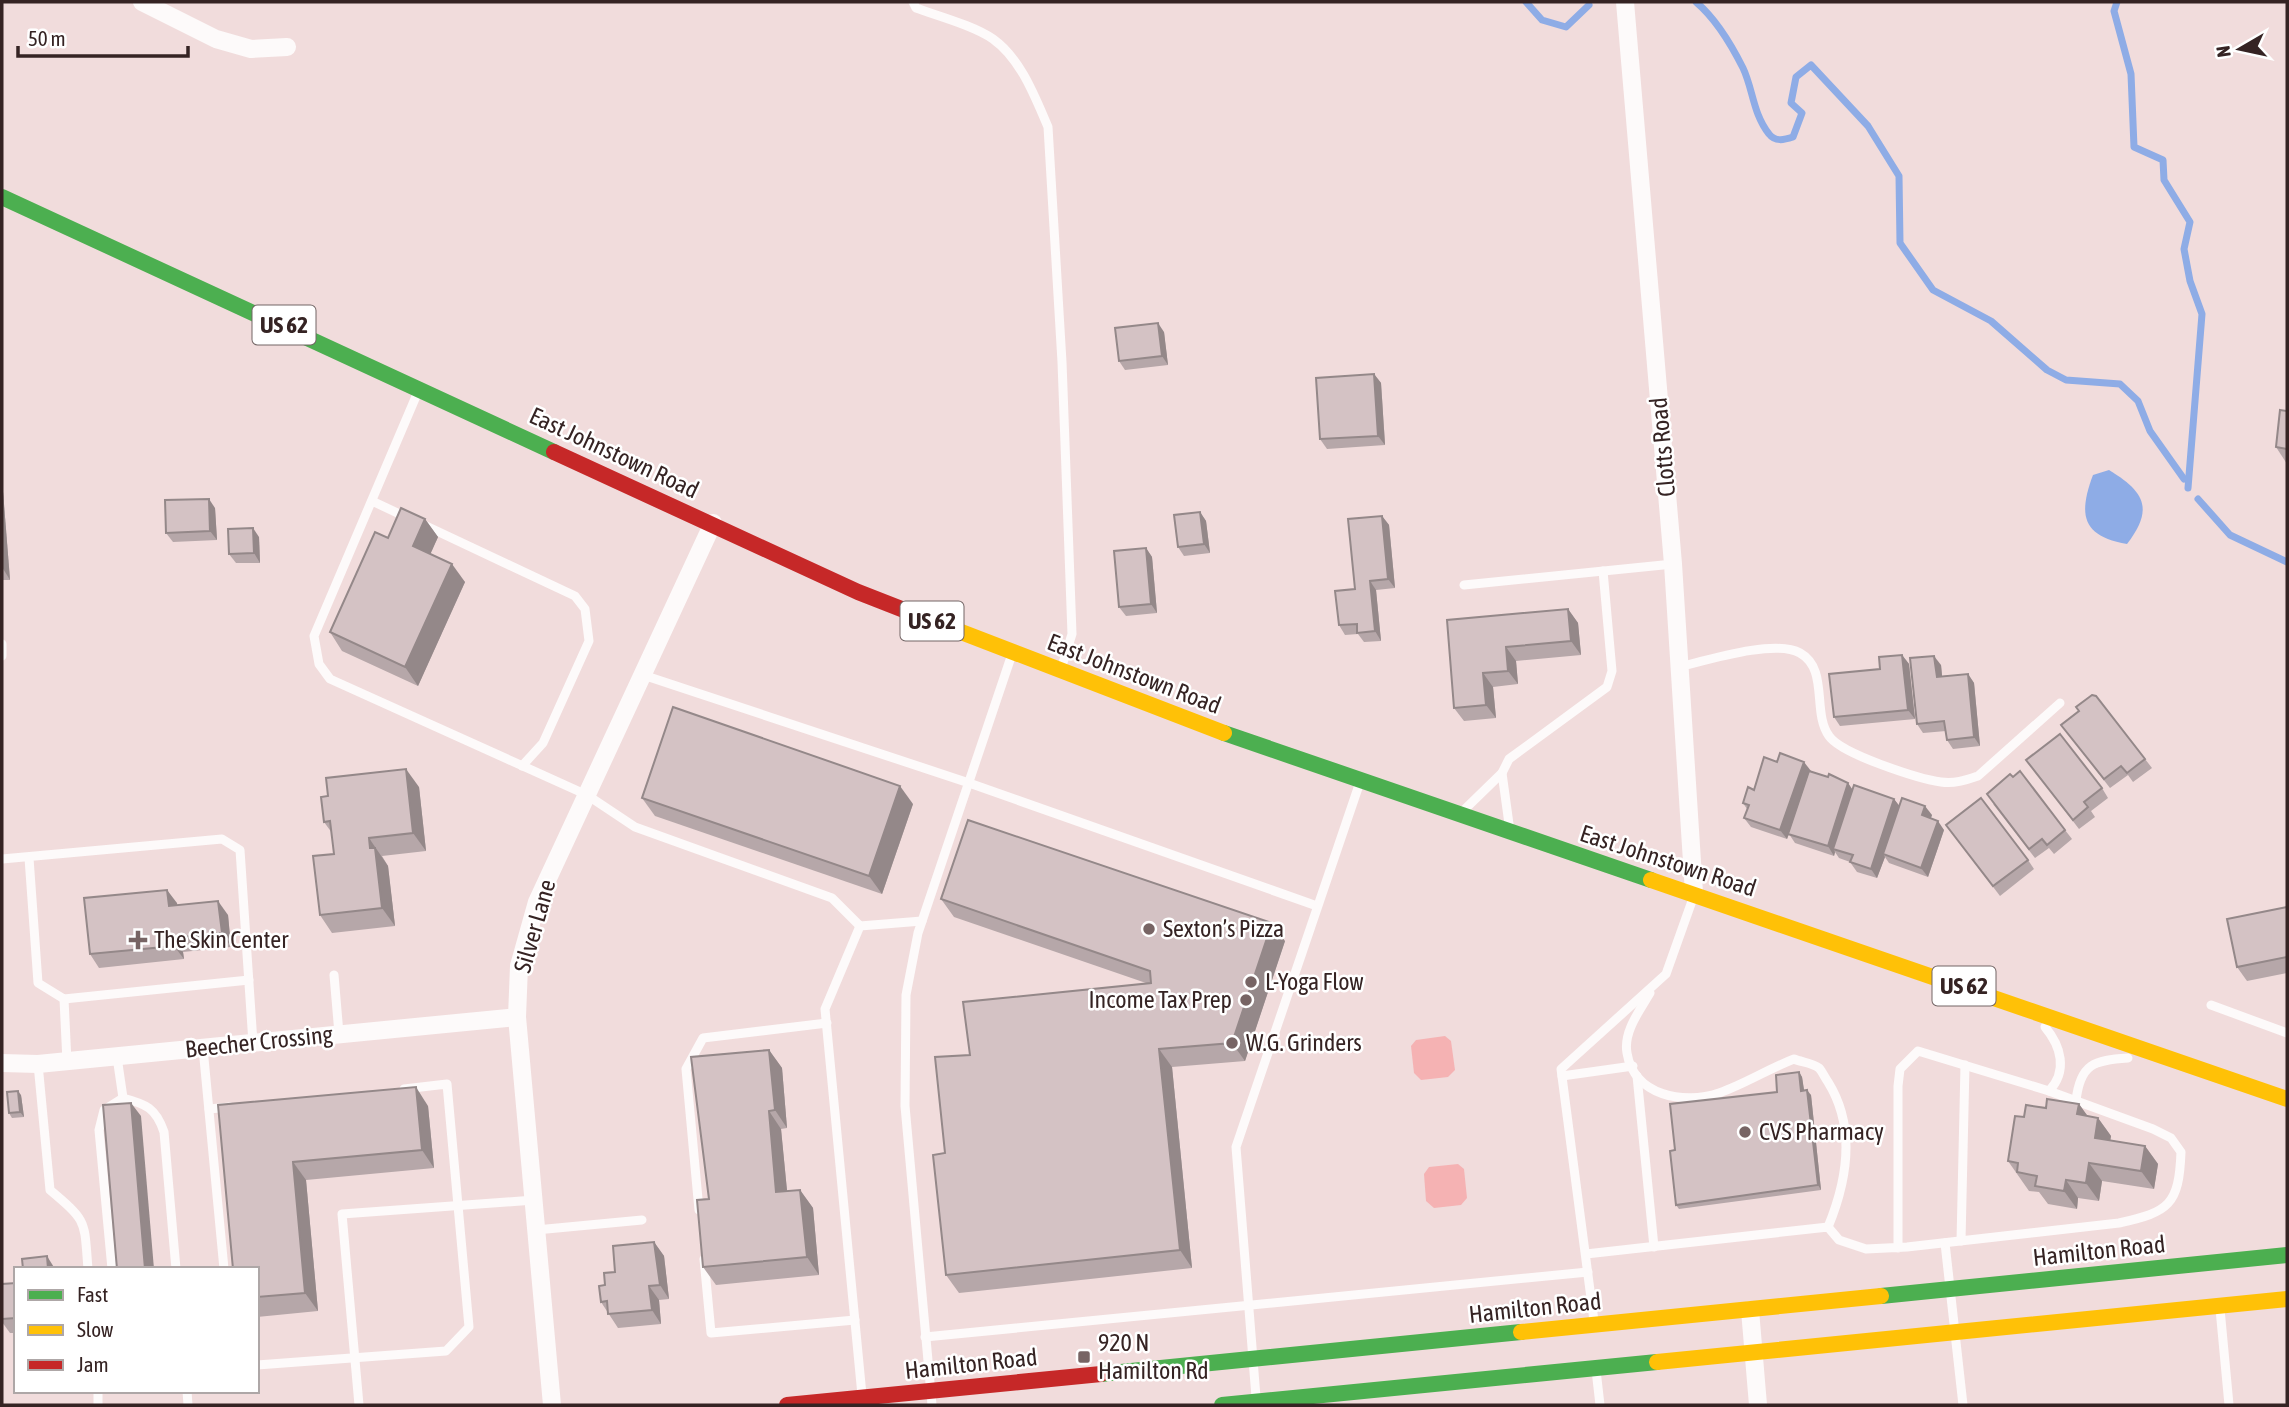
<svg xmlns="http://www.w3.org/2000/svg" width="2289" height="1407" viewBox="0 0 2289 1407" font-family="'Asap Condensed',sans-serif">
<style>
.green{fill:#f5b2b3}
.water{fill:#8eace6}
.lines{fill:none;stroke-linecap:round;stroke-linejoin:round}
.stream{stroke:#8eace6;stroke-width:7}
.lane{stroke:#fdfafa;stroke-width:9}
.street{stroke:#fdfafa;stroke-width:18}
.fast{stroke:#4caf50;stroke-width:16}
.slow{stroke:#ffc107;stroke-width:16}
.jam{stroke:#c62828;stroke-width:16}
.wall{fill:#b6a7a9}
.shaded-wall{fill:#948889}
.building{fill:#d4c2c4;stroke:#948889;stroke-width:2}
.poi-dot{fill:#776464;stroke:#fff;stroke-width:2.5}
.labels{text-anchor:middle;stroke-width:5;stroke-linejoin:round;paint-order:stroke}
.shield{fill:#fff;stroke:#726565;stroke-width:2}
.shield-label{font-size:23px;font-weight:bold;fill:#352323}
.street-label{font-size:24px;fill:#352323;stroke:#fff}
.poi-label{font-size:24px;fill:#352323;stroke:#fff;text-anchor:start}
</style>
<rect width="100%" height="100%" fill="#f1dcdc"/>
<!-- green -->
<g class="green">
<polygon points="1445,1036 1451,1041 1455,1070 1448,1077 1421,1080 1414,1073 1411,1046 1416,1040"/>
<polygon points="1458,1164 1464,1169 1467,1198 1461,1205 1434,1208 1426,1201 1424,1174 1429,1167"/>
</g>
<!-- water -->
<path class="water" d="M2109 470C2145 492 2154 509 2127 544 2082 536 2078 515 2093 475Z"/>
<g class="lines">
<!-- stream -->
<g class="stream">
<polyline points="1526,2 1542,20 1566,27 1589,5"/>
<path d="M1696 2C1715 18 1732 46 1743 68 1753 89 1753 114 1769 134 1775 142 1784 140 1793 137L1802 113 1791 103 1796 77 1811 65 1868 126 1899 176 1900 243 1933 290 1991 321 2047 370 2066 380 2120 384 2138 401 2150 431 2184 479"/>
<polyline points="2117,2 2114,11 2131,74 2134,147 2163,160 2164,180 2190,222 2184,249 2190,281 2202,314 2188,488"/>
<polyline points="2198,499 2230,535 2287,562"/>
</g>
<!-- lane -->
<g class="lane">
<path d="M913 2 916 8C938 16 975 26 993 39 1021 59 1035 97 1048 127L1062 362 1072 634 1062 666"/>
<polyline points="417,394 314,636 319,664 330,679 587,795 635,827 832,898 860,926 922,921"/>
<polyline points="372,501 408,518"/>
<polyline points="424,525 575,596 585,609 589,641 543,743 522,766"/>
<polyline points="1464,585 1673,564"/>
<polyline points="2,644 2,656"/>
<path d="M1679 667C1708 660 1775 639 1800 653 1829 669 1812 713 1829 736 1841 754 1919 779 1941 782 1955 784 1966 780 1978 776L2060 703"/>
<polyline points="643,675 969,783 1317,906"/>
<polyline points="1502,773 1509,824"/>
<polyline points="1465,809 1502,773 1509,759 1607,687 1612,671 1603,571"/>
<polyline points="29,858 38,983 64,999 249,980"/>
<polyline points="2,859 222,839 240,850 253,1043"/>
<polyline points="860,926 825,1009 862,1395"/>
<polyline points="334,975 339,1034"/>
<path d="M1650 993C1640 1010 1623 1032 1627 1053 1634 1096 1684 1105 1719 1093 1745 1084 1768 1069 1794 1059 1801 1062 1813 1063 1819 1068 1822 1071 1825 1078 1828 1082 1856 1127 1847 1181 1828 1227"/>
<polyline points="64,999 67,1062"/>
<polyline points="2211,1005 2287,1033"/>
<path d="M2045 1027C2061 1046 2068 1071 2049 1091"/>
<polyline points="203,1048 224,1269"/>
<path d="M117 1057 123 1098C146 1104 156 1108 164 1132L176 1269"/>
<path d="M38 1064 50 1190C88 1222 84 1220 88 1269"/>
<polyline points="1562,1076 1633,1066"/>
<polyline points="1637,1076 1654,1247"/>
<path d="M2076 1101C2080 1064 2094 1060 2128 1058"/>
<polyline points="209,1109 230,1107"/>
<polyline points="699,1210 686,1069 703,1038 827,1023"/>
<polyline points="536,1230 642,1220"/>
<polyline points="1961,1241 1965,1065"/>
<polyline points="1945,1243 1963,1405"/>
<path d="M1586 1254 1828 1227 1839 1240 1866 1249 1907 1247 2119 1223C2169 1212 2179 1205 2181 1152L2171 1138 2153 1129 2049 1091 1918 1051 1900 1069 1898 1086V1248"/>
<polyline points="704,1259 711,1333 855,1320"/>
<polyline points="112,1269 99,1130 104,1110 123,1098"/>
<polyline points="2220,1309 2229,1405"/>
<polyline points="1594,1321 1561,1069 1666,974 1692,901"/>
<polyline points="925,1337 1588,1272"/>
<polyline points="257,1365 446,1351 469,1327 447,1084 404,1089"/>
<polyline points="1596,1370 1600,1405"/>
<polyline points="98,1391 98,1405"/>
<polyline points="187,1391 188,1405"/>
<polyline points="1256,1397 1236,1147 1359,785"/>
<polyline points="359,1405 342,1214 534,1200"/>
<polyline points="932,1405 905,1106 906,995 918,933 1011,657"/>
</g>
<!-- street -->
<g class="street">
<polyline points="142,2 216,39 251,49 287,47"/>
<polyline points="1625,2 1673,564 1694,893"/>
<polyline points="2,1063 38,1064 517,1017"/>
<polyline points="1750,1310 1758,1405"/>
<polyline points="552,1405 517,1017 519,966 537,902 713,523"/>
</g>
<!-- fast -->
<g class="fast">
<polyline points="2,197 554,452"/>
<polyline points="1224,733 1651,880"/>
<polyline points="1881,1296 2287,1255"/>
<polyline points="1101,1374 1521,1332"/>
<polyline points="1222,1405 1657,1362"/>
</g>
<!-- slow -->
<g class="slow">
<polyline points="904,610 1224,733"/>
<polyline points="1651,880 2287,1099"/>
<polyline points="1521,1332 1881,1296"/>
<polyline points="1657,1362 2287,1299"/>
</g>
<!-- jam -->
<g class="jam">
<polyline points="554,452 858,592 904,610"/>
<polyline points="787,1405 1101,1374"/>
</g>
</g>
<!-- wall -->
<g class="wall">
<polygon points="1164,332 1168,365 1125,370 1119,361"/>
<polygon points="1374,374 1381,383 1385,445 1327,449 1320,439"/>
<polygon points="2287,411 2287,464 2276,447"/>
<polygon points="2,479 10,580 2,580"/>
<polygon points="215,508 217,540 173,542 166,533"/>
<polygon points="1200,512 1206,521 1210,553 1184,556 1178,547"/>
<polygon points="1382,516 1389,525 1395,588 1376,590 1381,641 1364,642 1358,634 1345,635 1339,625 1355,589"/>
<polygon points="425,519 438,537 430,554 465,582 418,686 342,651 330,632 388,538"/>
<polygon points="259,537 260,563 236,563 229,554"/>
<polygon points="1146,548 1152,557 1157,613 1126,616 1119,607"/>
<polygon points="1568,609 1578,623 1581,655 1516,661 1518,684 1493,687 1496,718 1464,721 1454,708 1447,620"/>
<polygon points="1902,655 1909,664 1915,719 1840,726 1834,717 1880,669"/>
<polygon points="1941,665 1942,676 1968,674 1974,683 1980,746 1953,749 1947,740 1946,731 1923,733 1917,724"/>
<polygon points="2061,725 2145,759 2152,768 2133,782 2128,775 2110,788"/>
<polygon points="1777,762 1848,783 1852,789 1894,799 1899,806 1932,815 1931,818 1944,830 1928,877 1889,863 1885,857 1877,878 1857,872 1850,862 1839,858 1835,852 1834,856 1795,843 1789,834 1787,839 1751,827 1744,818 1747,809 1743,803"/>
<polygon points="2033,769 2102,788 2108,798 2091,811 2095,817 2079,829"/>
<polygon points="419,787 426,851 382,856 388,866 395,926 332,933 320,915 334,854 332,833 324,822"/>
<polygon points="642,798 913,804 882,894 655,816"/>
<polygon points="1993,804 2065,830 2072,839 2054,854 2049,848 2035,858"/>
<polygon points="1953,834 2028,860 2034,869 2000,896"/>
<polygon points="167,890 177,905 228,915 231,947 183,952 184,959 99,968 90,954"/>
<polygon points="941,899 1285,941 1245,1061 1172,1067 1192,1268 959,1293 946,1275 945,1153 970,1055 1146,983 954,917"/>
<polygon points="2287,907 2287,973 2247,981 2237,967"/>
<polygon points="769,1050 782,1068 787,1128 781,1129 787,1191 800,1190 813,1208 819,1275 716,1285 703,1267 709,1199"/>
<polygon points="1799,1072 1802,1077 1804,1091 1811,1095 1821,1190 1679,1209 1676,1205 1675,1150 1777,1092"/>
<polygon points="21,1095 24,1117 12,1118 9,1113"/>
<polygon points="2079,1104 2087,1116 2098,1118 2111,1136 2110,1140 2145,1146 2158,1164 2154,1189 2102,1181 2099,1201 2078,1198 2077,1209 2048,1204 2039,1192 2029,1191 2008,1161 2024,1117 2046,1108"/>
<polygon points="218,1105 428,1106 434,1168 306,1180 318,1311 257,1317 257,1269"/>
<polygon points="654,1242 664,1256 669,1299 659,1300 661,1324 618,1328 601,1302 605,1285 615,1272"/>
<polygon points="16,1283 16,1333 10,1333 2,1322 2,1284"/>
</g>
<!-- shaded-wall -->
<g class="shaded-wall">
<polygon points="1158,323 1164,332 1168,365 1162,356"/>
<polygon points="1374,374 1381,383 1385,445 1378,436"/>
<polygon points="2,479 10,580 2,567"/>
<polygon points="209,499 215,508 217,540 210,531"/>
<polygon points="1200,512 1206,521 1210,553 1204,544"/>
<polygon points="1382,516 1389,525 1395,588 1388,579"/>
<polygon points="425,519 438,537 426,564 413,546"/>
<polygon points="253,528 259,537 260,563 254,553"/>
<polygon points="1146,548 1152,557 1157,613 1151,604"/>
<polygon points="452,564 465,582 418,686 405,667"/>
<polygon points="1370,581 1376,590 1381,641 1375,631"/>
<polygon points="1568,609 1578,623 1581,655 1571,641"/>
<polygon points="1506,647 1516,661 1518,684 1508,671"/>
<polygon points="1902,655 1909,664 1915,719 1908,710"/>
<polygon points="1934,656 1941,665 1943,686 1937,677"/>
<polygon points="1483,673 1493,687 1496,718 1486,705"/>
<polygon points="1968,674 1974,683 1980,746 1974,737"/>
<polygon points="1804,762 1811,771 1787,839 1780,830"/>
<polygon points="406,769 419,787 426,851 413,833"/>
<polygon points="1848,783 1854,792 1833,849 1835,852 1834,856 1828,846"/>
<polygon points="900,786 913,804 882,894 869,876"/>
<polygon points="1894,799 1901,808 1883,854 1885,857 1877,878 1871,869"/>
<polygon points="1925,806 1932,815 1928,825 1922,815"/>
<polygon points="1938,821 1944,830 1928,877 1921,868"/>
<polygon points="369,838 388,866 395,926 382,908"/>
<polygon points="167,890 177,903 179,920 169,906"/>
<polygon points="218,901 228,915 231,947 222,933"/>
<polygon points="1272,923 1285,941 1245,1061 1232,1043"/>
<polygon points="174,938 183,952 184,959 174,946"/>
<polygon points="1159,1049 1172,1067 1192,1268 1180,1250"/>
<polygon points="769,1050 782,1068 787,1128 775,1110"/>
<polygon points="1799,1072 1802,1077 1805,1096 1801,1091"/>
<polygon points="416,1087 428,1106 434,1168 422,1150"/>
<polygon points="1807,1090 1811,1095 1821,1190 1818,1185"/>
<polygon points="18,1091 21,1095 24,1117 20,1112"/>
<polygon points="131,1103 141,1116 154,1269 145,1269"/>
<polygon points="2079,1104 2092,1122 2077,1114"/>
<polygon points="769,1111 781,1129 789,1211 776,1192"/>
<polygon points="2098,1118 2111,1136 2108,1156 2095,1138"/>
<polygon points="2145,1146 2158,1164 2154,1189 2141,1171"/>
<polygon points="293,1162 306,1180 318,1311 305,1293"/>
<polygon points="2089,1163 2102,1181 2099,1201 2086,1183"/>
<polygon points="2066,1180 2078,1198 2077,1209 2064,1191"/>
<polygon points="800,1190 813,1208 819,1275 807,1257"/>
<polygon points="654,1242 664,1256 669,1299 660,1285"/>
<polygon points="47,1256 55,1269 48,1269"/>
<polygon points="649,1286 659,1300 661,1324 652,1310"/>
</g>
<!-- building -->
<g class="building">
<polygon points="1158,323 1162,356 1119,361 1115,328"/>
<polygon points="1374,374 1378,436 1320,439 1316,378"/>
<polygon points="2280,410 2287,411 2287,449 2276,447"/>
<polygon points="209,499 210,531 166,533 165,500"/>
<polygon points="401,508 425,519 413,546 452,564 405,667 330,632 375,532 388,538"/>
<polygon points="1200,512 1204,544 1178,547 1174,515"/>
<polygon points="1382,516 1388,579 1370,581 1375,631 1357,633 1357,624 1339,625 1335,591 1355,589 1348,519"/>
<polygon points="253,528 254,553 229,554 228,529"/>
<polygon points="1146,548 1151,604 1119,607 1114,551"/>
<polygon points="1568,609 1571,641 1506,647 1508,671 1483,673 1486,705 1454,708 1447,620"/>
<polygon points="1902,655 1908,710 1834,717 1829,674 1880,669 1879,657"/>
<polygon points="1934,656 1937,677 1968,674 1974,737 1947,740 1944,721 1917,724 1910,658"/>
<polygon points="2092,695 2096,696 2145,759 2127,773 2121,766 2104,779 2061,725 2079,711 2076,707"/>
<polygon points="673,707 900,786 869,876 642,798"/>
<polygon points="2060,734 2102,788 2084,802 2088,807 2073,820 2026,760"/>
<polygon points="1780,753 1804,762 1780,830 1744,818 1749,805 1743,803 1748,787 1754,790 1764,757 1777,762"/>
<polygon points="406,769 413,833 369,838 370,848 375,848 382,908 320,915 313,856 334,854 330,821 324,822 321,797 328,796 326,778"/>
<polygon points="1809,771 1828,777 1829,774 1848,783 1828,846 1788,834"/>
<polygon points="2020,771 2065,830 2047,845 2042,839 2029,849 1987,794 2010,774 2013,777"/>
<polygon points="1854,785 1894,799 1871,869 1850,862 1853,855 1833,849"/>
<polygon points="1902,798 1925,806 1922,815 1938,821 1921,868 1883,854"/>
<polygon points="1981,798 2028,860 1993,886 1946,825"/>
<polygon points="968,820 1272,923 1232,1043 1159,1049 1180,1250 946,1275 933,1155 945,1153 935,1057 970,1055 963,1002 1151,983 1150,971 941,899"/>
<polygon points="167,890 169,906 218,901 222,933 174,938 174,946 90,954 84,898"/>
<polygon points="2287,907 2287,957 2237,967 2227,919"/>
<polygon points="769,1050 775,1110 769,1111 776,1192 800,1190 807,1257 703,1267 697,1200 709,1199 691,1057"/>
<polygon points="1799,1072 1801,1091 1807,1090 1818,1185 1676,1205 1670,1151 1675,1150 1670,1104 1777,1092 1776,1075"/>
<polygon points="416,1087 422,1150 293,1162 305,1293 257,1297 257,1269 233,1269 218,1105"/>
<polygon points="18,1091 20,1112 9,1113 7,1092"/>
<polygon points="2047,1099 2079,1104 2077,1114 2098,1118 2095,1138 2145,1146 2141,1171 2089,1163 2086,1183 2066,1180 2064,1191 2035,1186 2037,1176 2017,1172 2018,1163 2008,1161 2015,1116 2024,1117 2026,1105 2046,1108"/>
<polygon points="131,1103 145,1269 117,1269 103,1105"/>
<polygon points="654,1242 660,1285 649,1286 652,1310 608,1314 607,1301 601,1302 599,1286 605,1285 604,1273 615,1272 613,1246"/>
<polygon points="47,1256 48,1269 23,1269 22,1259"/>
<polygon points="16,1283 16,1318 2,1319 2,1284"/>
</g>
<!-- markers -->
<g class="poi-dot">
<circle cx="1149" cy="929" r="7"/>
<path d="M134.5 929.5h7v7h7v7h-7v7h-7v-7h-7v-7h7z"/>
<circle cx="1251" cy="982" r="7"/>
<circle cx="1246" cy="1000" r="7"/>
<circle cx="1232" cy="1043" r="7"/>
<circle cx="1745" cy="1132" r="7"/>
<rect x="1077" y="1350" width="14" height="14" rx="3.5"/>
</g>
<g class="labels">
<!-- shield labels -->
<g class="shield">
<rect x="252.5" y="305.5" width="63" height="39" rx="5"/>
<rect x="900.5" y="601.5" width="63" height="39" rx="5"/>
<rect x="1932.5" y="966.5" width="63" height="39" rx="5"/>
</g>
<g class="shield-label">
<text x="284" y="333">US 62</text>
<text x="932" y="629">US 62</text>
<text x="1964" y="994">US 62</text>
</g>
<!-- street labels -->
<g class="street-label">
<text transform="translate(1663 447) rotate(-95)" y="8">Clotts Road</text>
<text transform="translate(614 453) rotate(25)" y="8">East Johnstown Road</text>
<text transform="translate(1134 674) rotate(21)" y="8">East Johnstown Road</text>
<text transform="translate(1668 861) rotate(18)" y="8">East Johnstown Road</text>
<text transform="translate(535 926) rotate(-74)" y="8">Silver Lane</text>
<text transform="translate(259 1042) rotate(-6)" y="8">Beecher Crossing</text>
<text transform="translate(2099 1251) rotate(-6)" y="8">Hamilton Road</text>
<text transform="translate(1535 1308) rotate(-6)" y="8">Hamilton Road</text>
<text transform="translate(971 1364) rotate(-6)" y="8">Hamilton Road</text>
</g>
<!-- poi labels -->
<g class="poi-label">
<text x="1163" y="937">Sexton’s Pizza</text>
<text x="154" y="948">The Skin Center</text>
<text x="1265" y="990">L-Yoga Flow</text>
<text x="1232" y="1008" text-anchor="end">Income Tax Prep</text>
<text x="1246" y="1051">W.G. Grinders</text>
<text x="1759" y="1140">CVS Pharmacy</text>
<text x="1098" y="1351">920 N<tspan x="1098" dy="28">Hamilton Rd</tspan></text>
</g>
</g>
<!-- border -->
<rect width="2289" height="1407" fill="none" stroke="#352323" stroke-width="7"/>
<!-- legend -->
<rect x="14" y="1267" width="245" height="126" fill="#ffffff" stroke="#aea7a7" stroke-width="2"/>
<rect x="28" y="1290" width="35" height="10" fill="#4caf50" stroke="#aea7a7" stroke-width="2"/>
<text x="77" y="1302" font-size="21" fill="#352323">Fast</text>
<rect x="28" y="1325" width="35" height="10" fill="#ffc107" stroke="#aea7a7" stroke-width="2"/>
<text x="77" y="1337" font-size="21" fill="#352323">Slow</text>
<rect x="28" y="1360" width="35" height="10" fill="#c62828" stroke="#aea7a7" stroke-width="2"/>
<text x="77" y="1372" font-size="21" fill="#352323">Jam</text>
<!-- north arrow -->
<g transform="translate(2240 49) rotate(261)" stroke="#ffffff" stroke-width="5" paint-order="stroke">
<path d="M0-5L12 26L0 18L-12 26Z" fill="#352323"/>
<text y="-10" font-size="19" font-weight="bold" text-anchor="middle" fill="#352323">N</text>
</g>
<!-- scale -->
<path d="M18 46v10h170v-10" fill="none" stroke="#352323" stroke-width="3.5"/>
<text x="28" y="46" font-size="21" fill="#352323" stroke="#ffffff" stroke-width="5" paint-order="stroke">50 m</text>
</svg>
